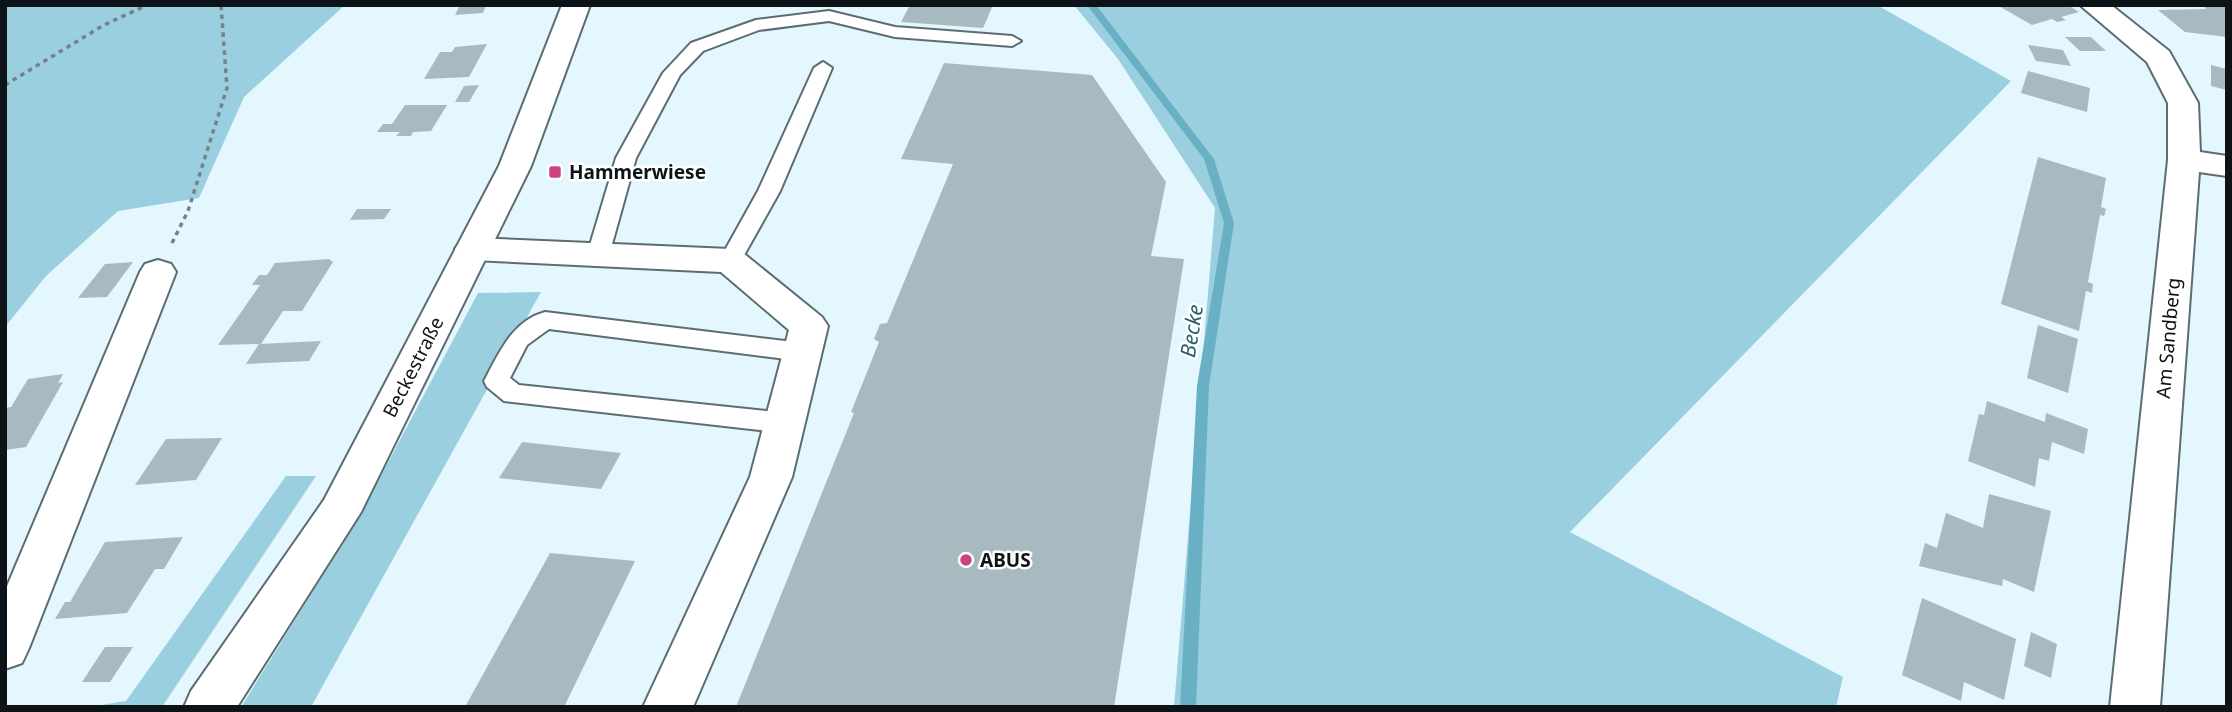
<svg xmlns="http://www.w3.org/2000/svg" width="2232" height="712" viewBox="0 0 2232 712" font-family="'Noto Sans',sans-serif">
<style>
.green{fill:#9acfe0}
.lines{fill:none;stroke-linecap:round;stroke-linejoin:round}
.stream{fill:#6ab0c5;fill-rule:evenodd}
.building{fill:#a7bac0}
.service-casing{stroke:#5c6d72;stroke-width:4}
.minor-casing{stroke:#5c6d72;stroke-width:4}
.secondary-casing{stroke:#5c6d72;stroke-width:4}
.path{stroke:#768287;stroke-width:3.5;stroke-dasharray:4.5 4.5;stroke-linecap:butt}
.service{fill:#fff;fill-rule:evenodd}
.minor{fill:#fff;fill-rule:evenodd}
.secondary{fill:#fff;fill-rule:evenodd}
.poi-dot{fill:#cb4482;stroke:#fff;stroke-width:2.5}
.labels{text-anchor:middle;stroke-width:5;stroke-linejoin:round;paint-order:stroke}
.poi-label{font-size:19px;font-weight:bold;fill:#0d1316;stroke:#fff;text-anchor:start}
.street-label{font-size:19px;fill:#0d1316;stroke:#fff}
.water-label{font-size:21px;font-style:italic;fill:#265f6f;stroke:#fff}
</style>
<rect width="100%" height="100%" fill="#e4f7fe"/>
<!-- green -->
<g class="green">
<polygon points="5,5 345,5 244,97 199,198 118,211 46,276 5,327"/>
<polygon points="1074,5 1877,5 2011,81 1570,532 1843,677 1836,707 1174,707 1215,208 1118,59"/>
<polygon points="541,292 311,707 241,707 358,519 478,293"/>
<polygon points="286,476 316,476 162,707 89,707 126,701"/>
</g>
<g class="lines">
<!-- stream -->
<polygon class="stream" points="1087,5 1096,5 1214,159 1234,223 1209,386 1196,707 1180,707 1197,386 1224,223 1204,159"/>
</g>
<!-- building -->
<g class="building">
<polygon points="486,5 483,13 455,15 459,7"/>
<polygon points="910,5 993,5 983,28 901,22"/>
<polygon points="1997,5 2076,5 2071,7 2079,12 2061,17 2066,20 2057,22 2052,19 2032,25"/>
<polygon points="2203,6 2227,6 2227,37 2185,32 2158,10 2207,9"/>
<polygon points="2065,37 2091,37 2106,51 2080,51"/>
<polygon points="487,44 469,77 424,79 440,52 452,52 455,47"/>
<polygon points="2028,45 2063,50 2071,66 2036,61"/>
<polygon points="944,63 1092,75 1166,182 1151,256 1184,259 1114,707 736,707 854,413 851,412 879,342 874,339 880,324 887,323 953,164 901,159"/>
<polygon points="2211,65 2227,69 2227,90 2211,86"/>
<polygon points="2028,71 2090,88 2087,112 2021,93"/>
<polygon points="479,85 469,102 455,102 464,86"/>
<polygon points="405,105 447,105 431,131 413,132 411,136 396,136 400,132 377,132 383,124 392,124"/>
<polygon points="2038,157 2106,178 2101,207 2106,209 2104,216 2100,215 2088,282 2093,284 2092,293 2086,291 2079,331 2001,304"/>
<polygon points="357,209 391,209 384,219 350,220"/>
<polygon points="329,259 333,262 302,311 283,311 261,344 218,345 260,285 252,285 259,275 267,275 275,263"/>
<polygon points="133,262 107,297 78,298 105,264"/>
<polygon points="2038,325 2078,339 2068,393 2027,378"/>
<polygon points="321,341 309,361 246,364 259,344"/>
<polygon points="63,374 58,383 63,382 26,447 5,450 5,408 11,407 28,379"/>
<polygon points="1987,401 2045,422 2046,413 2088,429 2084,454 2052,442 2049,461 2039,458 2035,487 1968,461 1979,414 1984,415"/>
<polygon points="222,438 196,480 135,485 166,439"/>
<polygon points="522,442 621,453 601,489 499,478"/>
<polygon points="1989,494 2051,511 2034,592 2003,579 2002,586 1919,566 1925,543 1937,548 1946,513 1983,528"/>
<polygon points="183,537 164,569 155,569 127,613 55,619 65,602 70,602 105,542"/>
<polygon points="550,553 635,561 564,707 465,707"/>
<polygon points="1922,598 2016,639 2004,700 1964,682 1961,701 1902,675"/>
<polygon points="2031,632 2057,644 2051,678 2024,666"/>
<polygon points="105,647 133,647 110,682 82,682"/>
</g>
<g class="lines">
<!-- service casing -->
<g class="service-casing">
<g id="service">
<polygon points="829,11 895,27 1012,36 1021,41 1012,46 895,37 829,21 759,30 703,51 680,75 636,158 609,255 606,260 598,262 590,260 587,255 616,158 663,73 691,43 756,20"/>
<polygon points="823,62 832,68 780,191 738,266 730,268 722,266 719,261 758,191 814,68"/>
<path d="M545 312 802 343 811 346 814 352 811 358 802 361 549 329 527 345 510 378 519 385 785 413 794 416 798 423 794 430 785 433 504 401 487 387 484 381C499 353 512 321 545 312Z"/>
</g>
</g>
<!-- minor casing -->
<g class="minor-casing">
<g id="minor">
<polygon points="2080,5 2111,5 2169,51 2198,103 2200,152 2227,156 2227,176 2199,172 2160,707 2110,707 2168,160 2168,103 2147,62"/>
<polygon points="473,238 730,249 743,253 822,317 828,326 792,477 693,707 643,707 750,477 789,330 721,272 473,260 461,257 455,249 461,241"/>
<polygon points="158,260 171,264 176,272 29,648 22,663 5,669 5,591 140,272 145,264"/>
</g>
</g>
<!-- secondary casing -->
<g class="secondary-casing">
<polygon id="secondary" points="562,5 590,5 531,166 361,512 237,707 184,707 191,691 324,500 499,166"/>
</g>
<!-- path -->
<g class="path">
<polyline points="5,85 104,25 147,5"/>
<polyline points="172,243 188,211 227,88 221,5"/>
</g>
<!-- service -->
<use href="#service" class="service"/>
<!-- minor -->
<use href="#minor" class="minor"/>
<!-- secondary -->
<use href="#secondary" class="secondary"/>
</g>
<!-- markers -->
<g class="poi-dot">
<rect x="548" y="165" width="14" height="14" rx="3.5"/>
<circle cx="966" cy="560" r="7"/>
</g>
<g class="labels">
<!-- poi labels -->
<g class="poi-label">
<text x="569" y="179">Hammerwiese</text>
<text x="980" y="567">ABUS</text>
</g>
<!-- street labels -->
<g class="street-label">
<text transform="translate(2168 338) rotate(-85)" y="7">Am Sandberg</text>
<text transform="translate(413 367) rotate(-63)" y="7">Beckestraße</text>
</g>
<!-- water labels -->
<g class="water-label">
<text transform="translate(1192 331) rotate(-81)" y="7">Becke</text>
</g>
</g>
<!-- border -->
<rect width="2232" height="712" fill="none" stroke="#0d1316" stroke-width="14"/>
</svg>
